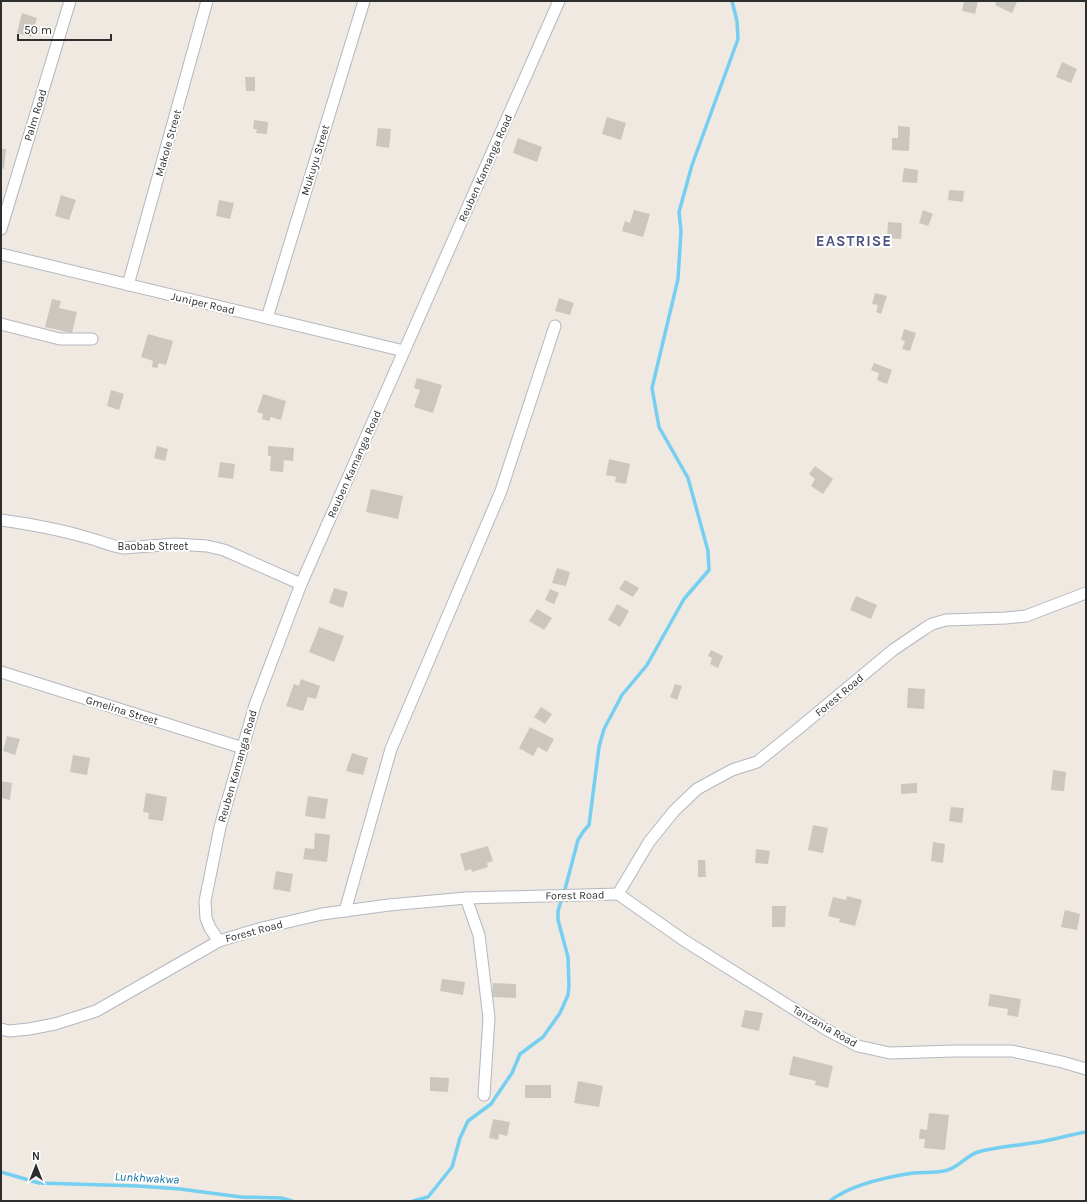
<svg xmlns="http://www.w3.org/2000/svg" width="1087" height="1202" viewBox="0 0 1087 1202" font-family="Karla,sans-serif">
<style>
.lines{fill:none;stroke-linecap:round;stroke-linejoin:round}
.stream{stroke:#75cff0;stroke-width:3.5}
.building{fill:#cbc7bf}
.street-casing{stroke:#b4b7c1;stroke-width:13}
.street{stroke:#fff;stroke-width:11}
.labels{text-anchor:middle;stroke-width:4;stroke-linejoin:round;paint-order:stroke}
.street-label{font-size:11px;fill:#2e2e2e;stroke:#fff}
.water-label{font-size:12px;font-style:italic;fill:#0d6fa3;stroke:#fff}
.district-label{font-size:15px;font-weight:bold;letter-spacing:1px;fill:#4d5680;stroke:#fff}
</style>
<rect width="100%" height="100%" fill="#efe9e1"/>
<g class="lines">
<!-- stream -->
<g class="stream">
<polyline points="564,893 578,840 583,832 589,825 599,747 604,729 622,695 647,665 684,599 709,570 708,551 688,478 659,427 652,388 678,279 681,231 679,212 692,165 738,39 737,21 732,1"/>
<polyline points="1,1172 39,1183 138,1186 180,1189 241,1197 281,1198 292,1201"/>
<polyline points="413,1201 428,1197 452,1167 460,1138 468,1121 491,1104 512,1073 520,1054 543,1037 560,1013 568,995 569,986 568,957 558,920 558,911 562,898"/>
<path d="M830 1201C850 1185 887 1177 913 1173 923 1172 934 1173 944 1171 958 1169 965 1156 978 1152 996 1147 1014 1146 1032 1143 1050 1141 1068 1135 1086 1132"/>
</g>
</g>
<!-- building -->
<g class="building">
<polygon points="964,1 978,1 975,14 962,11"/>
<polygon points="997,1 1015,1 1017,2 1012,13 995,5"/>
<polygon points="22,13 37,18 31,37 17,33"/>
<polygon points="1062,62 1077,69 1071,83 1056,77"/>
<polygon points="245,77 255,77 255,91 246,91"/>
<polygon points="607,117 626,123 621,140 602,134"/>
<polygon points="254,120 268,122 267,134 256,133 257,129 253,129"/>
<polygon points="898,126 910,127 909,151 892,150 892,138 898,138"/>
<polygon points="378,128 391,129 389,148 376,146"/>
<polygon points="518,138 542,147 537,162 513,153"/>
<polygon points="1,149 6,149 4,169 1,168"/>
<polygon points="904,168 918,170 917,183 902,182"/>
<polygon points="949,190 964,191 963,202 948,200"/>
<polygon points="61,195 76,200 69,220 55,216"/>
<polygon points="219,200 234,203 230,219 216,216"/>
<polygon points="634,210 650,214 643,237 622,231 625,221 630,223"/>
<polygon points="923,210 933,214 928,226 919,223"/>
<polygon points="888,222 902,223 901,239 887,238"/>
<polygon points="875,293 887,296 881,314 876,312 878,305 872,304"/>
<polygon points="559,298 574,303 570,315 555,311"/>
<polygon points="52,299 61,301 59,308 77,312 72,333 45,327"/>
<polygon points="904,329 916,333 910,351 902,349 905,341 901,340"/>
<polygon points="148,334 173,341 166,365 159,363 157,368 152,367 153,361 141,357"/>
<polygon points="874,363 892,370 887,384 877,380 879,373 871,370"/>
<polygon points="417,378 442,385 433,413 414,407 420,390 414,388"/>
<polygon points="111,390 124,394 119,410 107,406"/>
<polygon points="263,394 286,401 281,420 271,417 269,421 262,419 263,414 257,412"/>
<polygon points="157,446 168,449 165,461 154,458"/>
<polygon points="268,446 294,448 293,461 284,460 283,472 270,471 271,456 268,456"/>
<polygon points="609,459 630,464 626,484 615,482 616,477 606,475"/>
<polygon points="220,462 235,464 233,479 218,477"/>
<polygon points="815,466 833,479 823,494 811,486 815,479 809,474"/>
<polygon points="371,489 403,496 398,519 366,512"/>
<polygon points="557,568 570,572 566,586 552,583"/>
<polygon points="625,580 639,588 633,597 619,589"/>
<polygon points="334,588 348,592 343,608 329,603"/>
<polygon points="550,589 559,593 554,604 545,600"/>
<polygon points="856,596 877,605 871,619 850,610"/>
<polygon points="617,604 629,611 620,627 608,620"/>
<polygon points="537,609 552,618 544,630 529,621"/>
<polygon points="319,627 344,636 334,662 309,652"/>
<polygon points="711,650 723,656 718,668 710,664 712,658 708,656"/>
<polygon points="301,679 320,686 316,699 308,697 303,711 286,706 294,684 299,686"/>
<polygon points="675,684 682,686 677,700 670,697"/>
<polygon points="908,688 925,689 924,709 907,708"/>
<polygon points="541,707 552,714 545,724 534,717"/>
<polygon points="530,727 554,739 547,752 538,747 533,756 519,748"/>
<polygon points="7,736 20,739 15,755 3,751"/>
<polygon points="352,753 368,758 363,775 346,771"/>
<polygon points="73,755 90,758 87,775 70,772"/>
<polygon points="1053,770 1066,772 1064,791 1051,790"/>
<polygon points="1,781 12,783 10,800 1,798"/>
<polygon points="917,783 917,793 901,794 901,784"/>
<polygon points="146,793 167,797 163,821 148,819 149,813 143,812"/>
<polygon points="308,796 328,799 325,819 305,816"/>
<polygon points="951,807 964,808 962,823 949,821"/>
<polygon points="813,825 828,828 823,853 808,850"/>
<polygon points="315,833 330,835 327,862 303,859 305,848 314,849"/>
<polygon points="933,842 945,844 943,863 931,861"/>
<polygon points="488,846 493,861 487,863 488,867 472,872 471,869 465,871 460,854"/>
<polygon points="756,849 770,851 768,864 755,863"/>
<polygon points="698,860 705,860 706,877 698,877"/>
<polygon points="276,871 293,874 290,892 273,889"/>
<polygon points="847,896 862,900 855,926 839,922 840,919 828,916 833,897 846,900"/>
<polygon points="772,906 786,906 785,927 772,927"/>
<polygon points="1065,910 1080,914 1077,930 1061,927"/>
<polygon points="442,979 465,982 463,995 440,991"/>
<polygon points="493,983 516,984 516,998 492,997"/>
<polygon points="990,994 1021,999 1018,1017 1007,1015 1008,1009 988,1006"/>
<polygon points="745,1010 763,1013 759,1031 741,1027"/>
<polygon points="793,1056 833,1066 828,1088 815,1085 816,1081 789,1075"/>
<polygon points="430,1077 449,1078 448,1092 430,1091"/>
<polygon points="578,1081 603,1086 599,1107 574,1103"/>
<rect x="525" y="1085" width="26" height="13"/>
<polygon points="929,1113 949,1115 945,1150 924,1148 925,1139 919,1139 920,1129 927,1130"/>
<polygon points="493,1119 510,1122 507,1136 499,1134 498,1140 489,1138"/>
</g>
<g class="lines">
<!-- street casing -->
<g class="street-casing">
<g id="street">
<polyline points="1,229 70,1"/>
<polyline points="1,254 404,351"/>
<polyline points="128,285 207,1"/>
<polyline points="267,318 364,1"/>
<polyline points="1,324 60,339 92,339"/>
<path d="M1 520C29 524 58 529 85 537 98 540 110 546 124 548L175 544 207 546 224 550 301 584"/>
<polyline points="1,672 243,748"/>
<polyline points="618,894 649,842 674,811 697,789 732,770 757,762 798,729 893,650 924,629 932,624 946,620 1006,618 1026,616 1086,593"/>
<polyline points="618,894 685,941 829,1031 858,1046 890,1053 954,1051 1012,1051 1062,1062 1086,1069"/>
<polyline points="466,898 479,935 489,1018 484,1095"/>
<polyline points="345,911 391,749 501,491 555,326"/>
<polyline points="219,941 210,928 206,918 205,901 220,827 255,705 301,584 559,1"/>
<polyline points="1,1029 9,1031 29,1029 55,1024 96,1011 219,941 262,928 322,914 389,905 466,898 618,894"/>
</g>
</g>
<!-- street -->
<use href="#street" class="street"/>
</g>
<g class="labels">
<!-- street labels -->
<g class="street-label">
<text transform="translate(35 115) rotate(-73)" y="4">Palm Road</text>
<text transform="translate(168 143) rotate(-74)" y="4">Makole Street</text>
<text transform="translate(315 160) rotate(-73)" y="4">Mukuyu Street</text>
<text transform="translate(485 168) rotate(-66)" y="4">Reuben Kamanga Road</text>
<text transform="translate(203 303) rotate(13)" y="4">Juniper Road</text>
<text transform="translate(354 464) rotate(-66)" y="4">Reuben Kamanga Road</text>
<text x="153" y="550">Baobab Street</text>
<text transform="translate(839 695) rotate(-40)" y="4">Forest Road</text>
<text transform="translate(122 710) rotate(17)" y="4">Gmelina Street</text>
<text transform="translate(237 766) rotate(-74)" y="4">Reuben Kamanga Road</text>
<text transform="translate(575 895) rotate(-1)" y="4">Forest Road</text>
<text transform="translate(254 931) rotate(-15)" y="4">Forest Road</text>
<text transform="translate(825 1026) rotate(30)" y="4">Tanzania Road</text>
</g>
<!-- water labels -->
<g class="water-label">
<text transform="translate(147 1178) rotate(3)" y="4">Lunkhwakwa</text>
</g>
<!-- district labels -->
<g class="district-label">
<text x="854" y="246">EASTRISE</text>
</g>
</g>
<!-- border -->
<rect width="1087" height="1202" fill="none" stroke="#2e2e2e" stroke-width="4"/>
<!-- north arrow -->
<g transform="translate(36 1166)" stroke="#ffffff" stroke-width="3" paint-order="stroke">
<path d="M0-3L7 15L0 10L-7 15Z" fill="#2e2e2e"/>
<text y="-6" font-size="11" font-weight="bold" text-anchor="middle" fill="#2e2e2e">N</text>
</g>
<!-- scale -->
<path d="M18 34v6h93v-6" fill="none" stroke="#2e2e2e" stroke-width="2"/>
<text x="24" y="34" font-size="12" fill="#2e2e2e" stroke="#ffffff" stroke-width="3" paint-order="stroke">50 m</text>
</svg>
